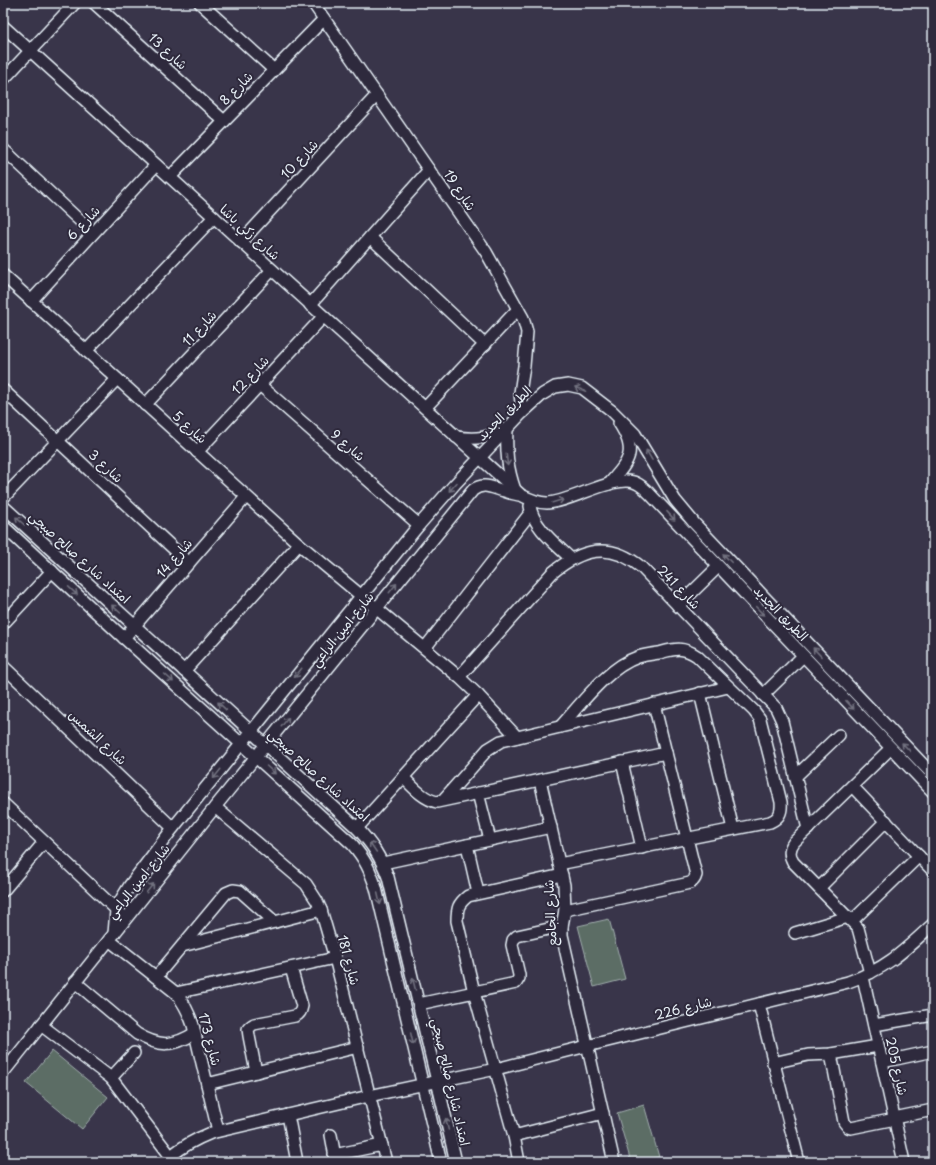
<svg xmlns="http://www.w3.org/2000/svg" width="936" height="1165" viewBox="0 0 936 1165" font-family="'Playpen Sans','Playpen Sans Arabic',sans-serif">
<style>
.pitch{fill:#5b6d65;stroke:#a2afae}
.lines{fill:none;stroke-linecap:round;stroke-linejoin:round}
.minor-casing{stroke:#e8f1f8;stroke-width:14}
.minor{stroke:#2f2a3d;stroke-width:11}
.oneway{stroke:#70707e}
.labels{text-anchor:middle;stroke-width:4;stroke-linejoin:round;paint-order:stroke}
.street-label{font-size:13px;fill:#e8f1f8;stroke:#2f2a3d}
</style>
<rect width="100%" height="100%" fill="#39354a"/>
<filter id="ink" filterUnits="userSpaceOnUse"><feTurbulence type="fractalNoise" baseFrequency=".025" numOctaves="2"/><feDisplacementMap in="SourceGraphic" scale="8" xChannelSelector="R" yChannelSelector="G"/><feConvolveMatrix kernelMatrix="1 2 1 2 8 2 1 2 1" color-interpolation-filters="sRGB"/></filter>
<g filter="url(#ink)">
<!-- pitch -->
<g class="pitch">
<polygon points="609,919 625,979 594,987 578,926"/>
<polygon points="52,1051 108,1097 82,1129 26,1083"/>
<polygon points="644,1105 659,1157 641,1162 631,1162 617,1113"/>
</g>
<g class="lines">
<!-- minor casing -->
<g class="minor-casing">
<g id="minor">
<polyline points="94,3 224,121"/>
<polyline points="200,3 274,70"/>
<polyline points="313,3 429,170 486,252 523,318 527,332 524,366 520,393 522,413"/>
<path d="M3 26 521 495C529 499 537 503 547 503 569 503 617 473 636 483 641 485 645 489 649 493L933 792"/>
<polyline points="3,80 75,3"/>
<polyline points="3,149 93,233"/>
<polyline points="170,177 324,19"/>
<polyline points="370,237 485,345"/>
<polyline points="241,242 377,95"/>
<polyline points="3,275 299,544 459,677 478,695 517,737"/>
<polyline points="31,301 156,165"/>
<polyline points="310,305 429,170"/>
<polyline points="86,351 214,217"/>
<polyline points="260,385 419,525"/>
<polyline points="3,390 189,563"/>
<polyline points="145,405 272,270"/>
<polyline points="425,408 518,309"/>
<path d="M456 437C477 440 488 438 507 428 506 452 507 467 515 490"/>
<polyline points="197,452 323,317"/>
<path d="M609 484C629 461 638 452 619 423"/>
<polyline points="3,498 117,379"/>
<path d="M3 506 357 828C372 844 380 856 388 877L437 1081 456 1162"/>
<path d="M530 506C533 527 557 545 571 559"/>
<path d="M3 526 124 638 352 844C365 859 370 870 376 888L441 1162"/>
<polyline points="678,606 718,567"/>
<polyline points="3,624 52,571"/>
<polyline points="124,638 246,497"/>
<polyline points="425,648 531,512"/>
<polyline points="3,666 173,828"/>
<polyline points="184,671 299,544"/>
<path d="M459 677 552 573C581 549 610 541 641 567L776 708 782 721 808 829"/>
<polyline points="700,693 733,829"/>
<polyline points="763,695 803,656"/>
<polyline points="622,762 642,848"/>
<path d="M403 777C413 787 423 799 437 802L666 753"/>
<polyline points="795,777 839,735"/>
<polyline points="540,780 564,885 565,910 562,926 562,935 614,1162"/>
<polyline points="852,786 933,871"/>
<polyline points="478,793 490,840"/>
<polyline points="443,800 488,749 501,741 728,687"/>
<polyline points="3,803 121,914"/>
<polyline points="215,807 306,884 317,901 321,910 335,958 386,1162"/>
<polyline points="357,828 478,695"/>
<polyline points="467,845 478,893"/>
<polyline points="383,863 551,827"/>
<path d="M559 864 770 822C779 818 782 813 781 802L760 719 754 711 697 656C682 646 674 649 659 653 652 654 644 655 638 657 608 667 581 704 560 727"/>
<polyline points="819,888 886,821"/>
<polyline points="3,891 44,842"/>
<path d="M565 910 690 883C694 881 695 879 696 875L654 704"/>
<polyline points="852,921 919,856"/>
<polyline points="795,933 848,917"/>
<polyline points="114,934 116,910 122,898 130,885 173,828 419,525 455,484 522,413 543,394 555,387 568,385 582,388 612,411 635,434 675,500 695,524 933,775"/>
<path d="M109 940 176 993C184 1003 189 1013 193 1025L218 1131"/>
<polyline points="182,946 321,910"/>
<path d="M870 973 858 928 793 862C789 855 789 849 794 842L891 748"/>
<polyline points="156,977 226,893 233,890 240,891 275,922"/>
<polyline points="863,977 904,1162"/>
<path d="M75 982 137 1034C159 1047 173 1047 195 1033"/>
<polyline points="176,993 335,958"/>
<polyline points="419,1004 516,983 519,978 519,975 512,945 513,940 517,936 562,926"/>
<polyline points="759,1004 799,1162"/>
<polyline points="41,1025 111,1078 175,1162"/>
<polyline points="874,1025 933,1015"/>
<polyline points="831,1054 844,1122 848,1127 851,1128 895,1119"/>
<polyline points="882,1062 933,1051"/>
<polyline points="773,1063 808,1055 831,1054 878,1046"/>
<path d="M256 1072 249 1036 248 1029 251 1026 254 1024 295 1016C300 1014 301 1011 302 1006L291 968"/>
<path d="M3 1073 215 807 473 490C484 482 492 488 504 491 509 493 514 494 519 495"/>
<polyline points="111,1078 134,1053"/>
<polyline points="207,1084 358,1047"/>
<polyline points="288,1115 297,1162"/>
<polyline points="894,1118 933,1110"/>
<polyline points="331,1135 336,1162"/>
<polyline points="514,1136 603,1113"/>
<polyline points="334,1155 382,1145"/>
<path d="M171 1156C183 1146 196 1139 211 1133L369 1096 496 1069 587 1046 848 982C886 969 904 951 933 924"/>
<path d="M519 1162 514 1136 474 992 457 921C457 908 458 904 468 896L562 875"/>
</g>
</g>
<!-- minor -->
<use href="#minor" class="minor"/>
</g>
<!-- one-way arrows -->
<defs><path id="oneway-shaft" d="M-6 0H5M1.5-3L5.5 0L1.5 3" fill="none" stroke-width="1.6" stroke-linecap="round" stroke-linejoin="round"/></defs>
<g class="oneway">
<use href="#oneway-shaft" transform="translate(580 389) rotate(-158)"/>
<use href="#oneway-shaft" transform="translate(649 455) rotate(-120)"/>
<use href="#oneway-shaft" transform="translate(507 460) rotate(83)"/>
<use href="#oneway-shaft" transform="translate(453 487) rotate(132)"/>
<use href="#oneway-shaft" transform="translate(558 501) rotate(-17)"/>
<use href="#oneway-shaft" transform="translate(671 516) rotate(47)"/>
<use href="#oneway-shaft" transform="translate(20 521) rotate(-138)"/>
<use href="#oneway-shaft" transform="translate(727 558) rotate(-134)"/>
<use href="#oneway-shaft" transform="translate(393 588) rotate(-51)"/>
<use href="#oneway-shaft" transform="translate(73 591) rotate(43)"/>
<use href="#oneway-shaft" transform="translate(116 609) rotate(-138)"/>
<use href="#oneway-shaft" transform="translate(760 611) rotate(46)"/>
<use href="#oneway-shaft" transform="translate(817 652) rotate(-133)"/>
<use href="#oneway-shaft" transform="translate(298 673) rotate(129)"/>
<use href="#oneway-shaft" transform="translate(169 678) rotate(42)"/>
<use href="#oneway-shaft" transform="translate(850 705) rotate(47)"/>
<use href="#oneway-shaft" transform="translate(222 706) rotate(-137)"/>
<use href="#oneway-shaft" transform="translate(285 722) rotate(-51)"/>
<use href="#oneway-shaft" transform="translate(906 747) rotate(-134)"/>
<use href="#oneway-shaft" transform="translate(271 770) rotate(42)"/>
<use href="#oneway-shaft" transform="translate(217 774) rotate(129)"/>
<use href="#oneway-shaft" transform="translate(373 847) rotate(-124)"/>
<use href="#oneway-shaft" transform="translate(150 888) rotate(-51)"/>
<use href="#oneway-shaft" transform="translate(379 899) rotate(77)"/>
<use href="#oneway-shaft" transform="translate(414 984) rotate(-104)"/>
<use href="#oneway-shaft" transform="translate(412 1039) rotate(77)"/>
<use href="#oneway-shaft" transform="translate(447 1124) rotate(-103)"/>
</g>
</g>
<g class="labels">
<!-- street labels -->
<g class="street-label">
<text transform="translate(168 51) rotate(42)" y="5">شارع 13</text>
<text transform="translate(236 88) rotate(-46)" y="5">شارع 8</text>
<text transform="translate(299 159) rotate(-47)" y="5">شارع 10</text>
<text transform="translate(460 190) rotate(56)" y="5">شارع 19</text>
<text transform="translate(83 223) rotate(-47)" y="5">شارع 6</text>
<text transform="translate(250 232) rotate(42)" y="5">شارع زكي باشا</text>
<text transform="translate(199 328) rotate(-47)" y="5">شارع 11</text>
<text transform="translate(250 375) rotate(-47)" y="5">شارع 12</text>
<text transform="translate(504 413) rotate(-45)" y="5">الطريق الجديد</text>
<text transform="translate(190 427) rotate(42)" y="5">شارع 5</text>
<text transform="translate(348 445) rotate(41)" y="5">شارع 9</text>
<text transform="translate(106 466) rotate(43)" y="5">شارع 3</text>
<text transform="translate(80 557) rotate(42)" y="5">امتداد شارع صالح صبحي</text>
<text transform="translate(174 558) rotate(-49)" y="5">شارع 14</text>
<text transform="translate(679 587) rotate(46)" y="5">شارع 241</text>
<text transform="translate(781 613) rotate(46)" y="5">الطريق الجديد</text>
<text transform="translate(342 629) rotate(-51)" y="5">شارع امين الراعي</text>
<text transform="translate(98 737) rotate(43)" y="5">شارع الشمس</text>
<text transform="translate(319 775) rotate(42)" y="5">امتداد شارع صالح صبحي</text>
<text transform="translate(138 881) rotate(-51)" y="5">شارع امين الراعي</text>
<text transform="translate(550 913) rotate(-93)" y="5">شارع الجامع</text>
<text transform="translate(349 960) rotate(75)" y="5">شارع 181</text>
<text transform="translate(683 1008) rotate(-14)" y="5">شارع 226</text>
<text transform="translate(210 1039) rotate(75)" y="5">شارع 173</text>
<text transform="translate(897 1066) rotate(77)" y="5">شارع 205</text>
<text transform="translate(451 1082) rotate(77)" y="5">امتداد شارع صالح صبحي</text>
</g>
</g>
<!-- margin -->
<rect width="936" height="1165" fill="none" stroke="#2f2a3d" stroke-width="16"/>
<rect x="8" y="8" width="920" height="1149" fill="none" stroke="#e8f1f8" stroke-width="1.5" filter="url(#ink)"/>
</svg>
